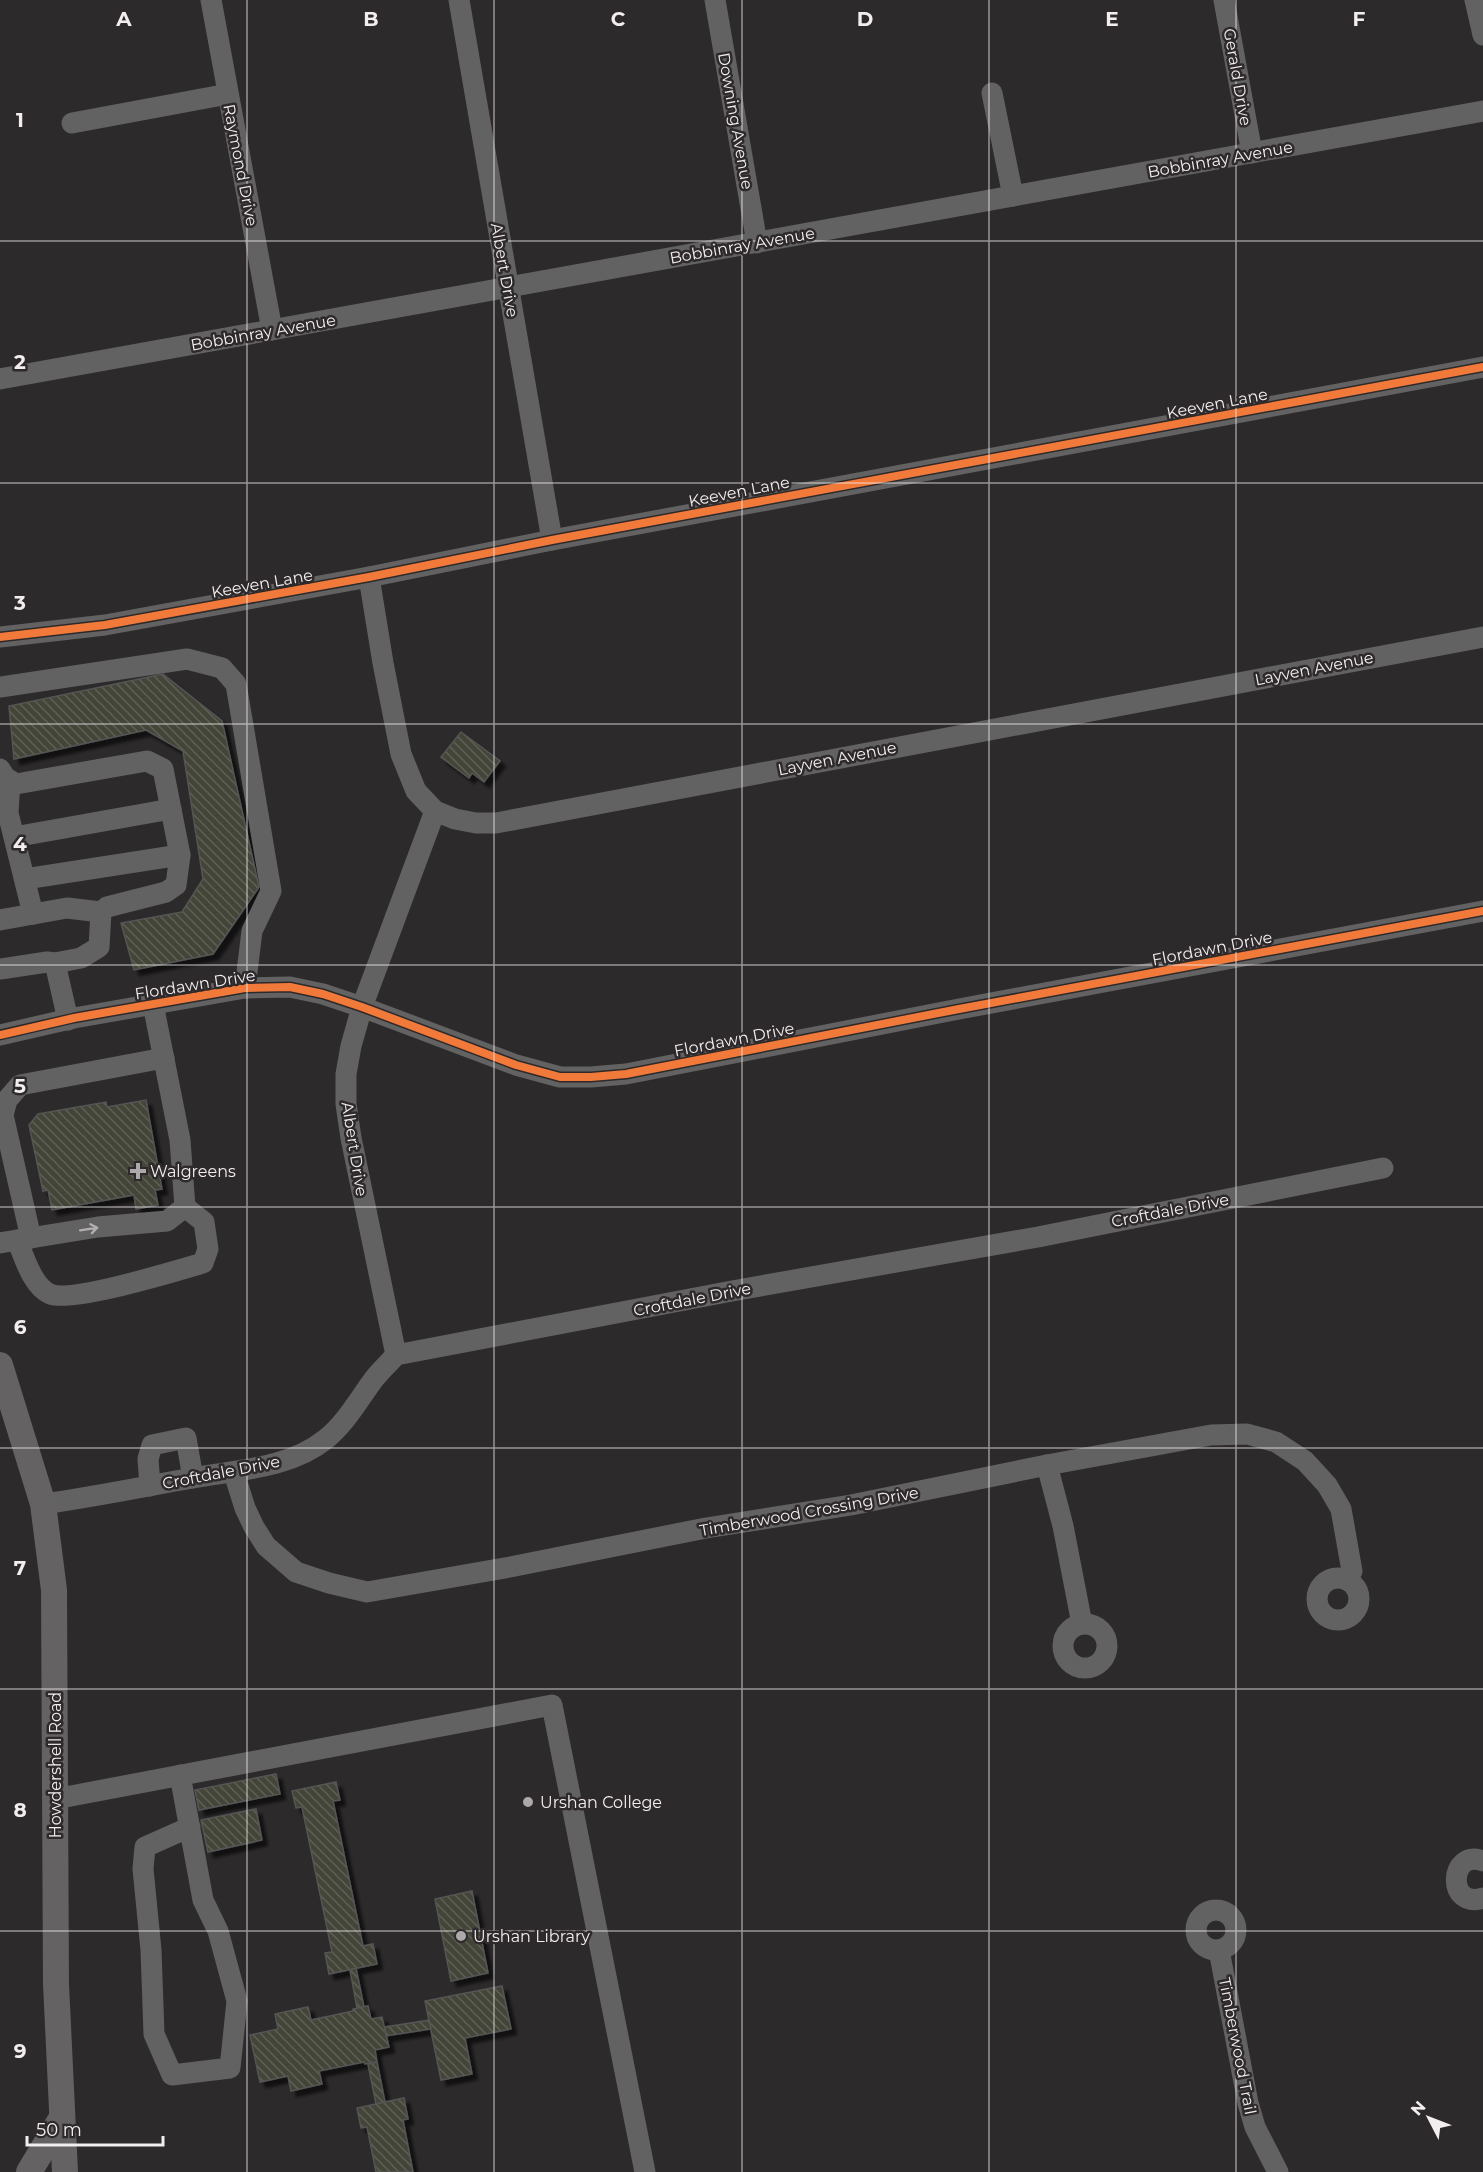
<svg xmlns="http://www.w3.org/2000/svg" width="1483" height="2172" viewBox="0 0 1483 2172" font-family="Montserrat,sans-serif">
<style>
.building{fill:url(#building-back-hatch);stroke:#565554;stroke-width:1.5;filter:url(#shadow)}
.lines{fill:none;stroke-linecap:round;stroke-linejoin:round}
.minor{stroke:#636262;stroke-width:21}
.major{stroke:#646263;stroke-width:26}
.cycleway-casing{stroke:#2e292a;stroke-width:11}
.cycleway{stroke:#f17a3a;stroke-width:8}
.oneway{stroke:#b2afb0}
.grid{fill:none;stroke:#f2eeef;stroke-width:1.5;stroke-opacity:0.55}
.poi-dot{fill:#ada9aa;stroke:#2e292a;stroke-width:2}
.labels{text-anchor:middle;stroke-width:5;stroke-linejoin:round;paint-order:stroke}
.street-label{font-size:16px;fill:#f2eeef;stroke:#2e292a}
.poi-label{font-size:16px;fill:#f2eeef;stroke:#2e292a;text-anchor:start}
.grid-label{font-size:20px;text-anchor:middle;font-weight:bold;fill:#f2eeef;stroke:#2e292a;stroke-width:5;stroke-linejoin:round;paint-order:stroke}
</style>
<defs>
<pattern id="building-back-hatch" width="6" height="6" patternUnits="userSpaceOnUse" patternTransform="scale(1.5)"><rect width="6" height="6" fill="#424538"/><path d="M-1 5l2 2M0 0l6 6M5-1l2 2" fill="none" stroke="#5e6055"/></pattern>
<filter id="shadow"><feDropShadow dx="5.5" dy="5.5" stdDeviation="1.5" flood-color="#0009"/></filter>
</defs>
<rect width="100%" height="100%" fill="#2d2a2b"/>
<!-- building -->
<g class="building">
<polygon points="163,674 222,721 259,887 213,954 134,970 121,923 182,912 203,879 183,751 146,730 14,759 9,706"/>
<polygon points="461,732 500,761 484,782 472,773 469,778 441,757"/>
<polygon points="146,1100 162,1189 155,1190 158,1205 136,1209 134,1195 52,1210 48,1190 43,1191 29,1125 38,1114 106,1102 107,1107"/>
<polygon points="276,1774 280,1794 199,1810 195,1790"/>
<polygon points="336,1782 340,1800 333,1801 363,1946 373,1944 377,1964 329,1974 325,1953 332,1952 302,1807 296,1808 292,1791"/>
<polygon points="256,1809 262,1840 208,1852 201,1820"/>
<polygon points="472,1891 488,1973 451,1981 435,1899"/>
<polygon points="356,1968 364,2007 357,2008 350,1970"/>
<polygon points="502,1986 511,2029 465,2038 472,2074 441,2080 425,2001"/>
<polygon points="368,2006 371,2019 382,2017 389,2047 375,2050 377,2062 365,2064 364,2062 319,2071 322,2084 291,2091 288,2076 260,2082 250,2035 278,2029 275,2014 308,2007 311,2020 353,2011 353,2009"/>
<polygon points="429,2020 431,2029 386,2036 385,2027"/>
<polygon points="377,2062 385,2102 376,2104 368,2064"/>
<polygon points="404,2098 408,2119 403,2120 413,2172 376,2172 367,2127 361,2128 357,2108"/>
</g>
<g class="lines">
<!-- minor -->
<g class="minor">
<polyline points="211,0 272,330"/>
<polyline points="459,0 552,540"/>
<polyline points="715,0 757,243"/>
<polyline points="1224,0 1252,153"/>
<polyline points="1475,0 1483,35"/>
<polyline points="992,93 1013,196"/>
<polyline points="72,123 228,94"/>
<polyline points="0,379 1483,111"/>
<polyline points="369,577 383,663 401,754 416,791 435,811 455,819 476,823 496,823 1483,637"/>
<polyline points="0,637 105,625 369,577 552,540 1483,367"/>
<polyline points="0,687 187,659 222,668 236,684 271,891 252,931 245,988"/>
<polyline points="0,769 5,777 16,784 147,761 163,769 180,855 176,885 166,892 107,907 101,912 99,947 81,958 55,963"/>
<polyline points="10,781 8,813 33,914"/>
<polyline points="14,837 171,809"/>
<polyline points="25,879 180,855"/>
<polyline points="0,920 67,908 101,912"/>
<polyline points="0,969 47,962 55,963 68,1020"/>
<polyline points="0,1035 74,1018 245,988 290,987 323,994 362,1007 516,1065 560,1077 591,1077 626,1074 959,1009 1483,911"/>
<polyline points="31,1238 3,1115 7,1100 20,1085 164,1058"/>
<path d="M17 1240C24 1256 32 1286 50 1294 70 1303 176 1271 203 1263L208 1249 204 1222 185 1207"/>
<polyline points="0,1243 98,1227 167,1221 185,1207 180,1140 153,1004"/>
<polyline points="396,1355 351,1138 346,1104 346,1074 351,1046 362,1007 435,811"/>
<polyline points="1047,1465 1063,1526 1082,1624"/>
<polyline points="234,1473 245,1508 254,1527 266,1546 296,1572 329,1583 367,1592 510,1567 706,1528 851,1505 1047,1465 1211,1435 1247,1434 1276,1442 1305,1461 1327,1485 1341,1509 1352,1571 1347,1580"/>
<polyline points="150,1486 148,1459 152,1445 186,1438 193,1478"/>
<path d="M43 1504C93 1497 142 1487 192 1478 236 1470 289 1469 326 1439 346 1423 359 1399 374 1379 381 1370 389 1363 396 1355L732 1291 1038 1237 1383 1168"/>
<circle cx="1338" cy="1599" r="21"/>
<circle cx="1085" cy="1646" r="22"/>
<polyline points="180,1775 203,1900 218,1931 237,2001 230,2068 172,2075 154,2034 151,1950 143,1869 145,1847 190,1827"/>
<polyline points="55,1799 552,1705 645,2172"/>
<path d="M1483 1861C1449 1848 1446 1910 1483 1898"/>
<circle cx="1216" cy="1930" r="20"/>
<polyline points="1219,1950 1248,2103 1255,2127 1278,2172"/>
</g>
<!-- major -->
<g class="major">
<polyline points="0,1365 43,1504 54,1590 56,1984 65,2172"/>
<polyline points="29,2172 61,2119"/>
</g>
<!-- cycleway casing -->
<g class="cycleway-casing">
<g id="cycleway">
<polyline points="0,637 105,625 369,577 552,540 1483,367"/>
<polyline points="0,1035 74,1018 245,988 290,987 323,994 362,1007 516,1065 560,1077 591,1077 626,1074 959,1009 1483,911"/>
</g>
</g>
<!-- cycleway -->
<use href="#cycleway" class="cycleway"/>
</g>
<!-- one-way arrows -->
<defs><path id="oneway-shaft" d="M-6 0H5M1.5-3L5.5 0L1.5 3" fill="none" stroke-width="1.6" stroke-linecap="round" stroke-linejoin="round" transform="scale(1.5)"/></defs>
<use class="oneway" href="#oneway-shaft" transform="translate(89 1229) rotate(-9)"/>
<!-- grid -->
<path class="grid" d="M247 0V2172M494 0V2172M742 0V2172M989 0V2172M1236 0V2172M0 241H1483M0 483H1483M0 724H1483M0 965H1483M0 1207H1483M0 1448H1483M0 1689H1483M0 1931H1483"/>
<!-- markers -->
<g class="poi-dot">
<path d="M135 1162h6v6h6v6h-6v6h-6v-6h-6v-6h6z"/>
<circle cx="528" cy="1802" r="6"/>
<circle cx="461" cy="1936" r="6"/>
</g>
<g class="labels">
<!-- street labels -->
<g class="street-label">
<text transform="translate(1238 77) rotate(80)" y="6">Gerald Drive</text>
<text transform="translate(736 121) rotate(80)" y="6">Downing Avenue</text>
<text transform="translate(1220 159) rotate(-10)" y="6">Bobbinray Avenue</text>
<text transform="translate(241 165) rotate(79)" y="6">Raymond Drive</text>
<text transform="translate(742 245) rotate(-10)" y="6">Bobbinray Avenue</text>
<text transform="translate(505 270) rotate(80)" y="6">Albert Drive</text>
<text transform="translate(263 332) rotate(-10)" y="6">Bobbinray Avenue</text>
<text transform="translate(1217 403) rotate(-11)" y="6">Keeven Lane</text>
<text transform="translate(739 491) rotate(-11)" y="6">Keeven Lane</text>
<text transform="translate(262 583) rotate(-10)" y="6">Keeven Lane</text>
<text transform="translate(1314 668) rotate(-11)" y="6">Layven Avenue</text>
<text transform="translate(837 758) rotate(-11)" y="6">Layven Avenue</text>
<text transform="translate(1212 948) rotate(-11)" y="6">Flordawn Drive</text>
<text transform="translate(195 984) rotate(-9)" y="6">Flordawn Drive</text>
<text transform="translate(734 1039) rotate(-11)" y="6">Flordawn Drive</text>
<text transform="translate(355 1149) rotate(81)" y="6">Albert Drive</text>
<text transform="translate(1170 1210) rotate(-11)" y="6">Croftdale Drive</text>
<text transform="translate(692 1299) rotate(-11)" y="6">Croftdale Drive</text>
<text transform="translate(221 1472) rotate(-11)" y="6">Croftdale Drive</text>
<text transform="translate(809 1511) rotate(-10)" y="6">Timberwood Crossing Drive</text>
<text transform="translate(55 1765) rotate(-90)" y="6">Howdershell Road</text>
<text transform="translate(1238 2046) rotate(79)" y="6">Timberwood Trail</text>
</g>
<!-- poi labels -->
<g class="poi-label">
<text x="150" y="1177">Walgreens</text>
<text x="540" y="1808">Urshan College</text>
<text x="473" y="1942">Urshan Library</text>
</g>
</g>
<g class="grid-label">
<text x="124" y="26">A</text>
<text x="371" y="26">B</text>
<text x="618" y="26">C</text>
<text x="865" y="26">D</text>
<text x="1112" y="26">E</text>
<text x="1359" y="26">F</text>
<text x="20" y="127">1</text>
<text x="20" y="369">2</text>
<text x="20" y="610">3</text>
<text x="20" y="851">4</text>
<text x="20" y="1093">5</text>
<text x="20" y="1334">6</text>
<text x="20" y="1575">7</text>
<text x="20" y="1817">8</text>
<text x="20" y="2058">9</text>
</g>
<!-- north arrow -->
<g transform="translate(1429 2118) rotate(312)" stroke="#2e292a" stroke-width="4.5" paint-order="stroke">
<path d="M0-4.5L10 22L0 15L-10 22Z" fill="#f2eeef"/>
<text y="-9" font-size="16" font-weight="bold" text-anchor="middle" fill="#f2eeef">N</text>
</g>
<!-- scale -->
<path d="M27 2136v9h136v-9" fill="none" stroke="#f2eeef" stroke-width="3"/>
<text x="36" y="2136" font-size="18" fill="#f2eeef" stroke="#2e292a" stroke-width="4.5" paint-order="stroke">50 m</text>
</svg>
